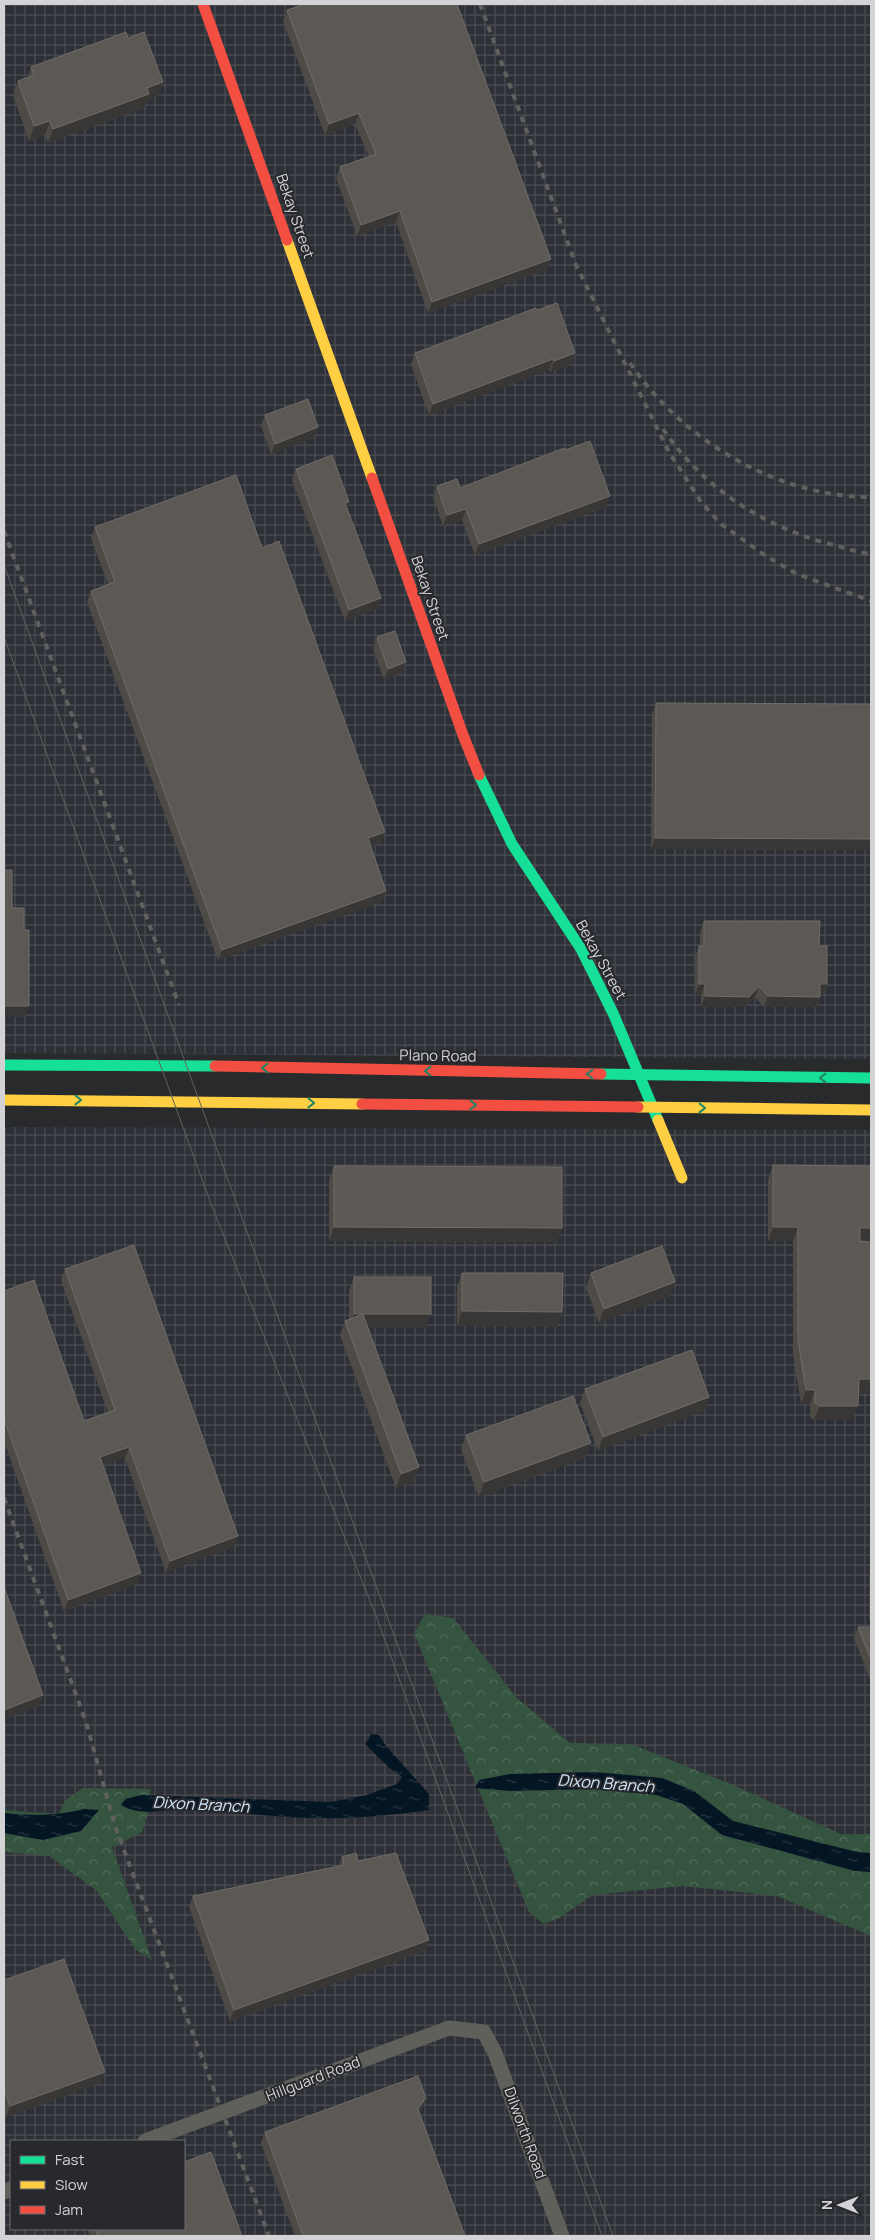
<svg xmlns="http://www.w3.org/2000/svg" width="875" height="2240" viewBox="0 0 875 2240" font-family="Manrope,sans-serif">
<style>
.industrial{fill:url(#industrial-grid);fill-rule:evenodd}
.forest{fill:url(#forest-crowns)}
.water{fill:url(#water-ripples)}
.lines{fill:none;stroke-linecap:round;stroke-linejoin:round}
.street{stroke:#60605b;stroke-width:15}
.fast{stroke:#16e098;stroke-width:11}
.slow{stroke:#ffcf43;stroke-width:11}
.jam{stroke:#f24e42;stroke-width:11}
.tram{stroke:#60605e;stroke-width:1}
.rail{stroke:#60605e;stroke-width:4;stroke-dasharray:6 6;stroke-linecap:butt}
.wall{fill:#4e4a46}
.shaded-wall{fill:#393735}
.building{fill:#5c5955;stroke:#6f6c69}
.oneway{stroke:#1f8462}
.labels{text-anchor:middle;stroke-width:4;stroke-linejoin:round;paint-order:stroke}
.street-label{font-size:15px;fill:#d3d3d5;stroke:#28292c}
.water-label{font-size:16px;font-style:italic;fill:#cfe7f9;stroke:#28292c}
</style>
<defs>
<pattern id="industrial-grid" width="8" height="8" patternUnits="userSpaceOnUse" patternTransform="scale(1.25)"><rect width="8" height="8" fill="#2e3037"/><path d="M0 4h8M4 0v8" fill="none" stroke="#4b4d53"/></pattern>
<pattern id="forest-crowns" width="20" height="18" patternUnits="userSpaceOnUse" patternTransform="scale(1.25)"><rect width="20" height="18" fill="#35543f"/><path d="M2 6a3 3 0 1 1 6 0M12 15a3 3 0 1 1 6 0" fill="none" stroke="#516c5a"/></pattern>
<pattern id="water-ripples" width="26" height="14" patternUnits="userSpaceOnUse" patternTransform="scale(1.25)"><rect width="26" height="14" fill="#041524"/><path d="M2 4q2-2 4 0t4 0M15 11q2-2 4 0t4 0" fill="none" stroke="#283643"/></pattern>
</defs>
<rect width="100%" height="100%" fill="#292a2b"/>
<!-- industrial -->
<g class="industrial">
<polygon points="4,4 871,4 871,1059 4,1053"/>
<path d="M4 1127 871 1130V2236H4ZM11 2141H184V2229H11Z"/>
</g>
<!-- forest -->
<g class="forest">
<polygon points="425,1614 453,1618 517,1698 570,1743 631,1744 733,1785 841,1834 871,1834 871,1936 777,1896 683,1886 593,1895 559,1918 544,1924 529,1912 414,1633"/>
<polygon points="83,1788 151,1789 148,1814 142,1832 112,1847 152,1960 135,1949 96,1890 49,1856 4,1852 4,1810 59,1814 65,1800"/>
</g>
<!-- water -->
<g class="water">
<path d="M371 1734 379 1735 386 1746 429 1794V1810C393 1815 355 1819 319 1818 271 1818 224 1810 177 1810 156 1810 140 1816 121 1805L125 1799 141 1795 331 1802 367 1795 397 1784 402 1777 388 1767 365 1744Z"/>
<polygon points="594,1772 662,1778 694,1791 733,1821 857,1852 871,1853 871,1872 855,1871 722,1835 683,1804 656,1795 596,1789 510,1791 475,1788 479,1780 510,1774"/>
<path d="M84 1809 99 1810 81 1831 43 1840 4 1833V1813C32 1816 57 1816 84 1809Z"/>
</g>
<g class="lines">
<!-- street -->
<g class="street">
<polyline points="145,2141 449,2028 484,2032 495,2053 562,2236"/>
<polyline points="4,2192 11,2189"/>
</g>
<!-- fast -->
<g class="fast">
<polyline points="479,775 512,844 581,949 613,1013 658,1120"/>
<polyline points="4,1065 215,1066"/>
<polyline points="601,1074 871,1078"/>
</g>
<!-- slow -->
<g class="slow">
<polyline points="287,240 372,478"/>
<polyline points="4,1100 362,1104"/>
<polyline points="638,1107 871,1110"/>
<polyline points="658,1120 682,1178"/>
</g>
<!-- jam -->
<g class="jam">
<polyline points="203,4 287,240"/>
<polyline points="372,478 463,735 479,775"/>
<polyline points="215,1066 601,1074"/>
<polyline points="362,1104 638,1107"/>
</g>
<!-- tram -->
<g class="tram">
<polyline points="4,565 613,2236"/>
<polyline points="4,637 211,1204 378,1621 602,2236"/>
</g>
<!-- rail -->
<g class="rail">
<polyline points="480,4 576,265 669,452 701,502 721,524 766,556 797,574 871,601"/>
<path d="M630 363C682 440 777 497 871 497"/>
<path d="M663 429C703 488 765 528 834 545 846 548 859 553 871 554"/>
<polyline points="4,531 179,1005"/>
<polyline points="4,1498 86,1722 115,1826 269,2236"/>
</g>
</g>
<!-- wall -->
<g class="wall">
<polygon points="287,10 547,270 428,313 396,222 357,236 336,178 340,167 369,157 355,124 325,135 283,21"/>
<polygon points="128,38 163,82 158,96 147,100 144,108 48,143 45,135 29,141 13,95 18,81 28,77 31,67"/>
<polygon points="536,308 572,364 550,372 549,370 429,415 411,364 415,353"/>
<polygon points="265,415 318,427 314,438 271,454 261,426"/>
<polygon points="296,469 347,508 381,598 377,609 345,621 292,480"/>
<polygon points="437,486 460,488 606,507 475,555 462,520 443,526 433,497"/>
<polygon points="95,527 262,548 385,832 381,843 371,847 382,902 218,960 87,602 91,591 108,584 91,538"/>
<polygon points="377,637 406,662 402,673 384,680 373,648"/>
<polygon points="656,703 871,704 871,841 868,850 651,849 652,714"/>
<polygon points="704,921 819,946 827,984 823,995 820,995 817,1007 764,1007 755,997 745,1007 701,1007 701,995 695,995 695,957 699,946 700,946 700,932"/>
<polygon points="773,1165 868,1393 858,1393 852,1420 814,1420 810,1417 810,1404 801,1404 793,1354 793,1241 768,1241 768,1179"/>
<polygon points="334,1166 562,1228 557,1242 329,1241 329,1180"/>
<polygon points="65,1269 234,1547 166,1572 125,1458 103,1466 137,1584 64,1611 4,1441 4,1291 84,1421 108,1412 61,1280"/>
<polygon points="462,1273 562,1312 557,1327 457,1326 457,1287"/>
<polygon points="591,1273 670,1296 599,1323 586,1288"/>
<polygon points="354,1277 425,1328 368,1328 414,1481 396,1488 340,1335 345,1321 349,1319 349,1291"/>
<polygon points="585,1389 709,1397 704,1411 598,1451 580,1403"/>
<polygon points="466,1435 591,1443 585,1458 479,1497 461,1449"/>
<polygon points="871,1519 871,1620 869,1620 870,1524"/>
<polygon points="858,1627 871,1627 871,1682 854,1638"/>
<polygon points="342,1857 358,1861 429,1940 425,1951 230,2021 189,1907 193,1896 339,1866"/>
<polygon points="4,1980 101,2083 6,2117 4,2111"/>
<polygon points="426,2098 422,2109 419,2112 465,2236 295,2236 261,2143 265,2132"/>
<polygon points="87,2229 184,2229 242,2236 90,2236"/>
</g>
<!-- shaded-wall -->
<g class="shaded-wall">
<polygon points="163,82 158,96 147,100 144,108 48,143 53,129 147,88"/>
<polygon points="359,113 355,124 325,135 329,124"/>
<polygon points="50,121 45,135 29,141 34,126"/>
<polygon points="400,211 396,222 357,236 361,225"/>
<polygon points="551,259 547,270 428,313 432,302"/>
<polygon points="575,353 572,364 550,372 554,361"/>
<polygon points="553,359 549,370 429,415 433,404"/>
<polygon points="318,427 314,438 271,454 275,444"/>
<polygon points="610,496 606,507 475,555 479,544"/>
<polygon points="349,502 345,513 345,503"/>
<polygon points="466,509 462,520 443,526 447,515"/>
<polygon points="381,598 377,609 345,621 349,610"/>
<polygon points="406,662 402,673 384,680 388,669"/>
<polygon points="385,832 381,843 364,849 368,838"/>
<polygon points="655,838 871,839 871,841 868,850 651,849"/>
<polygon points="386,891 382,902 218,960 222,950"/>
<polygon points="699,984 705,984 701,995 695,995"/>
<polygon points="820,984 827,984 823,995 817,995"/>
<polygon points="759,986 755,997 745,1007 701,1007 705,996"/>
<polygon points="768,996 820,997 817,1007 764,1007"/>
<polygon points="4,1006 29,1006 25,1017 4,1017"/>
<polygon points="334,1227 562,1228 557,1242 329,1241"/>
<polygon points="773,1227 798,1227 793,1241 768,1241"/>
<polygon points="860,1228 871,1228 871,1242 854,1242"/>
<polygon points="675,1282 670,1296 599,1323 604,1309"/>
<polygon points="462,1311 562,1312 557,1327 457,1326"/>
<polygon points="354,1314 431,1314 425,1328 349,1328"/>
<polygon points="859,1379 871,1379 871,1383 868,1393 854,1393"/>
<polygon points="806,1390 815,1390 810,1404 801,1404"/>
<polygon points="709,1397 704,1411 598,1451 603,1437"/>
<polygon points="820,1406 858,1406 852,1420 814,1420"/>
<polygon points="591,1443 585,1458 479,1497 484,1482"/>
<polygon points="129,1447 125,1458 96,1468 100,1457"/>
<polygon points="419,1467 414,1481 396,1488 401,1474"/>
<polygon points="238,1536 234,1547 166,1572 170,1561"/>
<polygon points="141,1573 137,1584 64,1611 68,1600"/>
<polygon points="43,1695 39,1706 4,1719 4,1710"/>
<polygon points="429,1940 425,1951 230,2021 234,2010"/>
<polygon points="105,2072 101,2083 6,2117 10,2106"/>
<polygon points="426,2098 422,2109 414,2120 418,2109"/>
</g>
<!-- building -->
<g class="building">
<polygon points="305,4 457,4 551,259 432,302 400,211 361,225 340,167 376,154 359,113 329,124 287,10"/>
<polygon points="126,32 128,38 144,32 163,82 147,88 149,94 53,129 50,121 34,126 18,81 34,75 31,67"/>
<polygon points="557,303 575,353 554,361 553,359 433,404 415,353 536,308 537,310"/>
<polygon points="308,399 318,427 275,444 265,415"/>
<polygon points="590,441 610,496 479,544 466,509 447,515 437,486 457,479 460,488 564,448 565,450"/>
<polygon points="332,455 349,502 345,503 381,598 349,610 296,469"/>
<polygon points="236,475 262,548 279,541 385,832 368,838 386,891 222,950 91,591 115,582 95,527"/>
<polygon points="395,631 406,662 388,669 377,637"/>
<polygon points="656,703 871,704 871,839 655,838"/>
<polygon points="4,870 12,870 12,908 24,908 24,930 29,930 29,1006 4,1006"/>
<polygon points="704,921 820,921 819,946 827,946 827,984 820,984 820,997 768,996 759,986 749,997 705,996 705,984 699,984 699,946 704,946"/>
<polygon points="773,1165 871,1166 871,1228 860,1228 860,1241 871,1242 871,1379 859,1379 858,1406 820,1406 815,1403 815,1390 806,1390 798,1340 798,1227 773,1227"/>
<polygon points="334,1166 562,1167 562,1228 334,1227"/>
<polygon points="134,1245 238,1536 170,1561 129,1447 100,1457 141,1573 68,1600 4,1419 4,1291 34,1280 84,1421 115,1410 65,1269"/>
<polygon points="662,1246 675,1282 604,1309 591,1273"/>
<polygon points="462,1273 563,1273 562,1312 462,1311"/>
<rect x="354" y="1277" width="77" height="37"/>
<polygon points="363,1314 419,1467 401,1474 345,1321"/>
<polygon points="692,1350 709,1397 603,1437 585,1389"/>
<polygon points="573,1396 591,1443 484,1482 466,1435"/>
<polygon points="4,1587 43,1695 4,1710"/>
<polygon points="858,1627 871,1627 871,1660"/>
<polygon points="356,1853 358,1861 396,1853 429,1940 234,2010 193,1896 344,1865 342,1857"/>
<polygon points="64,1959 105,2072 10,2106 4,2089 4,1980"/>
<polygon points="418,2076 426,2098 418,2109 465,2236 303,2236 265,2132"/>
<polygon points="211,2152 242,2236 98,2236 95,2229 184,2229 184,2162"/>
</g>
<!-- one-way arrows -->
<defs><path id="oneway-chevron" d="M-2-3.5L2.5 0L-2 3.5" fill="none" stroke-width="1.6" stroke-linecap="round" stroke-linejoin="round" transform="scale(1.25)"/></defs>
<g class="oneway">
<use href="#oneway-chevron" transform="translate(265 1068) rotate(-179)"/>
<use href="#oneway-chevron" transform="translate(428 1071) rotate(-179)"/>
<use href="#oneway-chevron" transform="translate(590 1074) rotate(-179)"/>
<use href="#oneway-chevron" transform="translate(823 1078) rotate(180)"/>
<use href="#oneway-chevron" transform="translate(78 1100) rotate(1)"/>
<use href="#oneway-chevron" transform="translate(311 1103) rotate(1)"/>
<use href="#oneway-chevron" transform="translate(473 1105) rotate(1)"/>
<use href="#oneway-chevron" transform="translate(702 1108) rotate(1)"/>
</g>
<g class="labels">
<!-- street labels -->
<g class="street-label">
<text transform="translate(295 216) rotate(71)" y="5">Bekay Street</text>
<text transform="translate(430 598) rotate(71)" y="5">Bekay Street</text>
<text transform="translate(601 960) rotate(61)" y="5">Bekay Street</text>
<text transform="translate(438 1056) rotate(1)" y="5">Plano Road</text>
<text transform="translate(313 2079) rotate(-21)" y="5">Hillguard Road</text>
<text transform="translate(525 2133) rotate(70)" y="5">Dilworth Road</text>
</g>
<!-- water labels -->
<g class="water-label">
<text transform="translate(606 1783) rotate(4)" y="6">Dixon Branch</text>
<text transform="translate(201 1804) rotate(3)" y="6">Dixon Branch</text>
</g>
</g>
<!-- border -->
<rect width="875" height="2240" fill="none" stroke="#d3d3d5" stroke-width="10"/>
<!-- legend -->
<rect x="10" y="2140" width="175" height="90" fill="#28292c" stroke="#6c6d70"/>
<rect x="20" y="2156" width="25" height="8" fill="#16e098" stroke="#6c6d70"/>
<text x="55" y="2165" font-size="15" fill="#d3d3d5">Fast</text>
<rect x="20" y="2181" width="25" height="8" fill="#ffcf43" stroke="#6c6d70"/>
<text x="55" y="2190" font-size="15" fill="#d3d3d5">Slow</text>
<rect x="20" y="2206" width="25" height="8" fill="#f24e42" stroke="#6c6d70"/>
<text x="55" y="2215" font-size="15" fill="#d3d3d5">Jam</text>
<!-- north arrow -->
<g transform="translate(840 2205) rotate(270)" stroke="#28292c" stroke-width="4" paint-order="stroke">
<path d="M0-4L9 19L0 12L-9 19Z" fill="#d3d3d5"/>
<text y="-8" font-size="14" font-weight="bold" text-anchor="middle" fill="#d3d3d5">N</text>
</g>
</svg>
